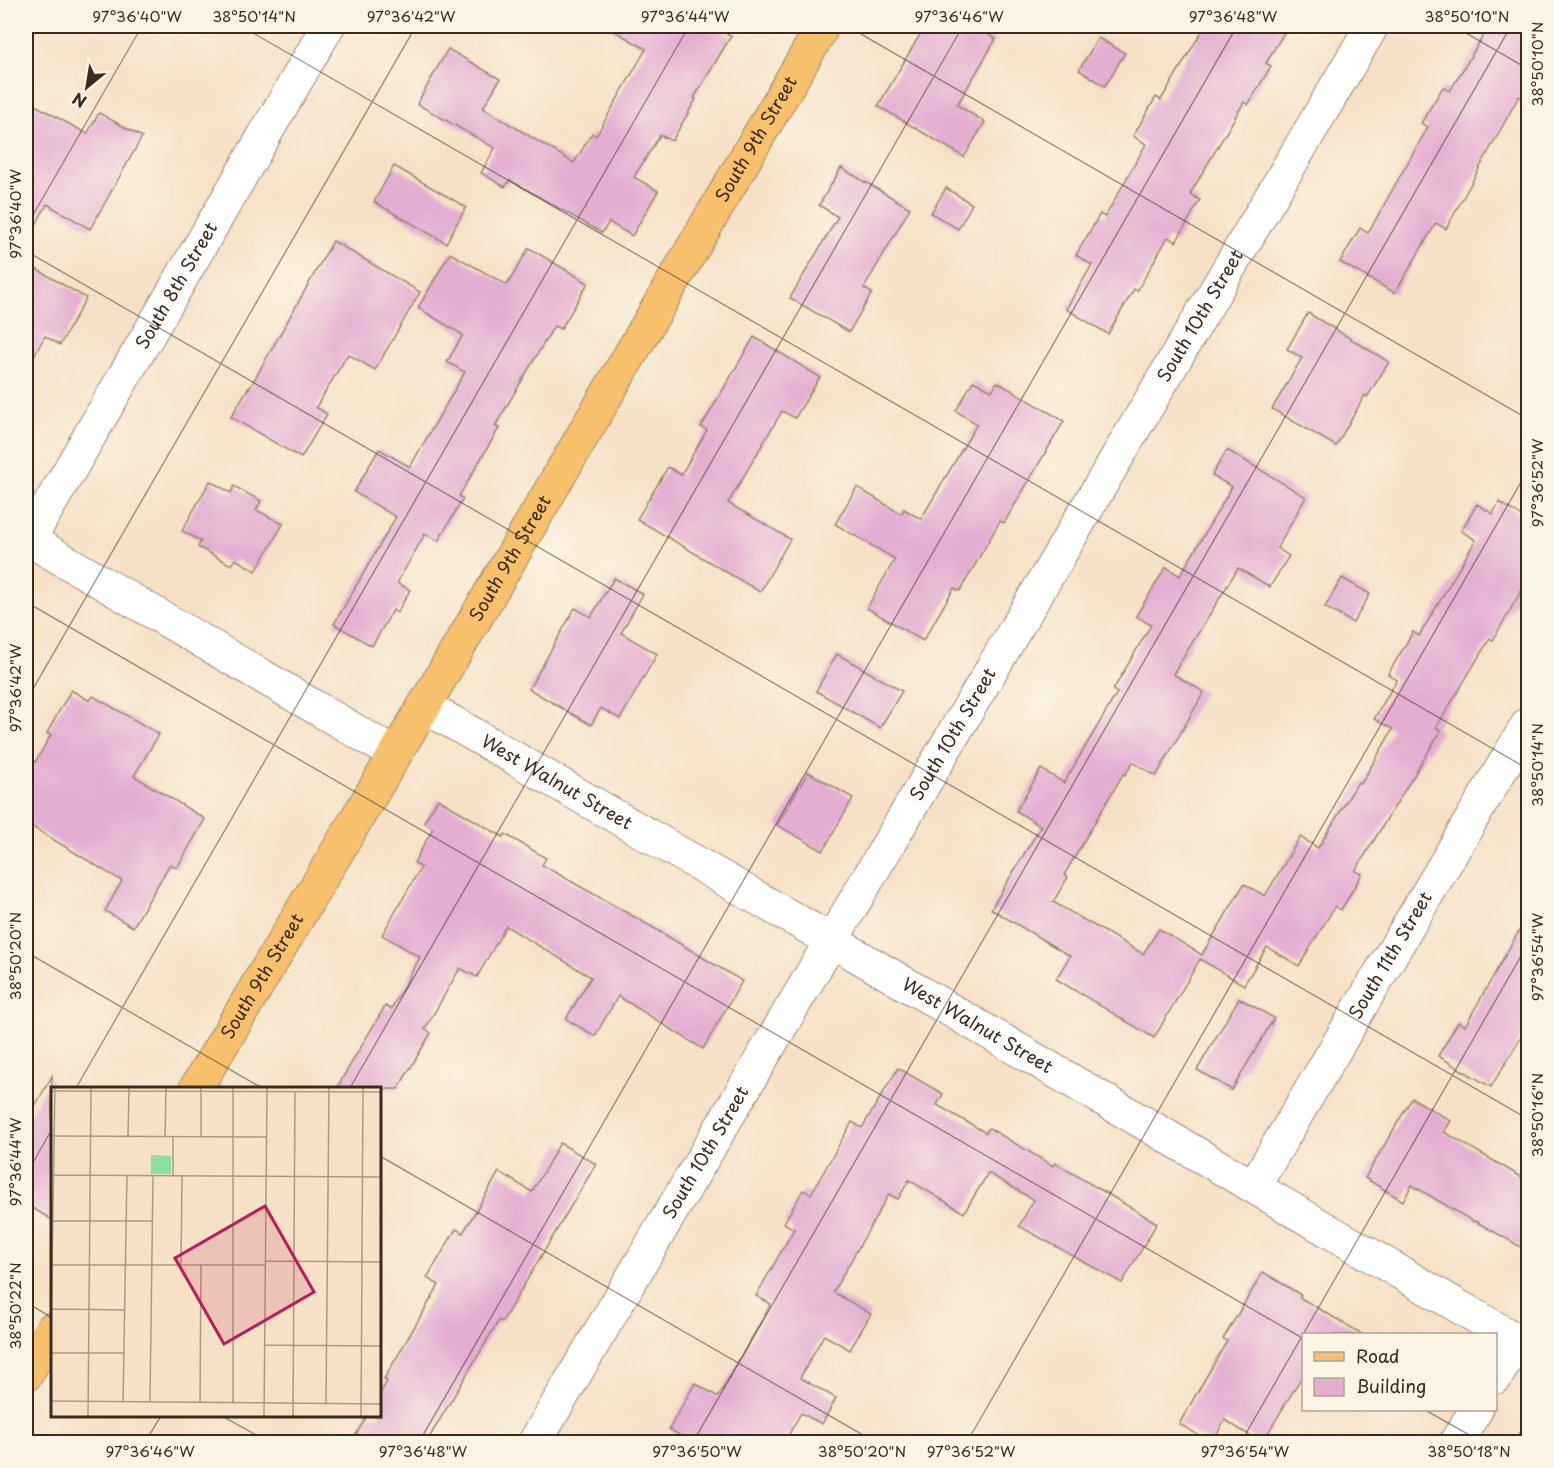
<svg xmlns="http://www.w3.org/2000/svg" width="1554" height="1468" viewBox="0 0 1554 1468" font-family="'Playpen Sans',sans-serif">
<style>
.building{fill:#e4aed1}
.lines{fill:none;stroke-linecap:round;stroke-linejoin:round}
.minor-casing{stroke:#988672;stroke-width:35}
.major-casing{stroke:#988672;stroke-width:35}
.minor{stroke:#fff;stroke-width:33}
.major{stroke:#f7c06c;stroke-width:33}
.ticks{fill:none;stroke:#3b2a1e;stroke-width:1.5;stroke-opacity:0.45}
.labels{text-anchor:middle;stroke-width:6;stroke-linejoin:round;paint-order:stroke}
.street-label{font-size:18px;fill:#3b2a1e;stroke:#fcf5e5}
.inset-road{fill:none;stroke:#ab9883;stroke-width:1.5}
.view{fill:#c2185b;fill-opacity:0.15;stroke:#c2185b;stroke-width:3}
.inset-edge{fill:none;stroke:#3b2a1e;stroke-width:3}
.neatline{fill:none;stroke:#3b2a1e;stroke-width:2}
.ticks-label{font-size:15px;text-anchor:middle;fill:#3b2a1e}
</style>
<rect width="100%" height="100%" fill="#fcf5e5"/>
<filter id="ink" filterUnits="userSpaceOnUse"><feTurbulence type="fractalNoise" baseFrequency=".0167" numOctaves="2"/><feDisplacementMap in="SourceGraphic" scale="12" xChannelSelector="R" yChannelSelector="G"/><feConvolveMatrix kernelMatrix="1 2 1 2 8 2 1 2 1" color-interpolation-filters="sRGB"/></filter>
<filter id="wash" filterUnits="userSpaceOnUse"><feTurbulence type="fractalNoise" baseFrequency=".008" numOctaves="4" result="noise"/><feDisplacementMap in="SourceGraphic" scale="24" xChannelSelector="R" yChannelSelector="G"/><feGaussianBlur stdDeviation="1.35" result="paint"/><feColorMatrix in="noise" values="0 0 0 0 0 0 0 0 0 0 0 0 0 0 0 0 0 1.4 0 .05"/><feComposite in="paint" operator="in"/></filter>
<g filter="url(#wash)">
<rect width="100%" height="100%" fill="#f6e1c7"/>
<g id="blocks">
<!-- building -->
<g class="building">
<polygon points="606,26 713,26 731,36 694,98 696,99 672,141 660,135 634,177 658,191 632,236 609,222 602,233 510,180 505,187 481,173 495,148 417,104 448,49 500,79 483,108 574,163 592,133 596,136 646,49"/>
<polygon points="925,26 974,26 996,39 957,105 985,122 964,157 878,106"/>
<polygon points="1205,26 1288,26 1266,63 1271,66 1248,105 1244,102 1190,194 1200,200 1176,242 1168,237 1137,291 1134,289 1108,334 1066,309 1092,265 1076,255 1100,214 1105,217 1146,144 1133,136 1156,97 1161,100"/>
<polygon points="1489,26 1528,26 1528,102 1519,96 1446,229 1436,223 1395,293 1340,262 1360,228 1368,233 1428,127 1421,123 1443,87 1450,91"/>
<polygon points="1098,38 1125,53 1105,86 1079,70"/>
<polygon points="26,100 87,134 99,113 142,137 90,229 47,204 26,244"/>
<polygon points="394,166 466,207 446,243 374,202"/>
<polygon points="841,168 910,208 864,288 872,293 849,332 790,298 838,217 819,205"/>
<polygon points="946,188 972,204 958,229 931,213"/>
<polygon points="333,241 420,292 375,370 348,354 316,407 327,414 301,458 231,417 248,388 249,389"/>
<polygon points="529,248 588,283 561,329 554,326 495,426 499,428 459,496 463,499 438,541 425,534 397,583 410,590 397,613 393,610 372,646 334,624 396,517 354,492 379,449 410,467 465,372 447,362 463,335 418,308 450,253 507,285"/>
<polygon points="26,263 86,298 60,345 45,336 26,370"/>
<polygon points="1308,313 1389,362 1367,397 1365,395 1336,446 1272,409 1302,358 1287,349"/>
<polygon points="754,337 820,377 795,418 782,411 728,503 790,539 760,592 637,519 668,467 681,475 707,430 701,427"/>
<polygon points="973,381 992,391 997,382 1064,421 1004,523 1000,521 960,591 954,588 923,641 867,608 895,559 835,524 857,487 901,514 904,509 921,519 977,424 956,411"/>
<polygon points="1227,450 1306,497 1277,548 1289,556 1270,587 1238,568 1173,674 1204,692 1156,776 1133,762 1125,775 1123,774 1064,875 1068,877 1053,902 1143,954 1159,929 1202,955 1244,884 1265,896 1300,837 1318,848 1358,782 1361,784 1393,729 1374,719 1397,680 1388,674 1413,632 1419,636 1476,540 1461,531 1477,504 1493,514 1499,502 1528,520 1528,579 1493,640 1490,638 1436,728 1441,731 1355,871 1362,874 1341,910 1335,906 1299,966 1267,947 1244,985 1200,959 1154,1038 1056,979 1070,956 991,909 1041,826 1016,811 1041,769 1064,783 1117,693 1113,690 1151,625 1136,616 1166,567 1180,576 1232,487 1212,475"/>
<polygon points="210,481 231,493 234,486 261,501 256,510 283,524 256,571 235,559 231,565 198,547 201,541 182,531"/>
<polygon points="614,578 643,594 621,633 657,654 620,719 601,708 591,725 529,689 575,608 591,617"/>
<polygon points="1342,578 1370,594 1353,623 1325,607"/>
<polygon points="837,654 902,691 880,728 816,691"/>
<polygon points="71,690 90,701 93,696 159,734 134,776 205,819 177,868 170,864 133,927 105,911 122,881 26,823 26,778 51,735 47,733"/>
<polygon points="808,772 853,798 823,851 777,825"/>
<polygon points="438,799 503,837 505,834 546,858 542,865 652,927 742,981 703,1049 618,996 595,1036 566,1019 591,977 506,926 477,977 460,968 425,1029 431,1033 398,1089 336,1089 385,1006 391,1009 420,957 382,935 421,867 414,863 433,828 424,822"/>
<polygon points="1528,915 1528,1026 1491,1087 1438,1056 1458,1022 1465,1026"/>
<polygon points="1239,998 1274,1018 1232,1090 1197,1070"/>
<polygon points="898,1068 943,1094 937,1105 986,1133 989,1128 1053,1166 1055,1163 1157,1223 1122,1283 1019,1226 1034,1200 988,1173 964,1213 909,1180 898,1199 889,1194 833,1292 871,1314 850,1350 824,1335 800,1378 836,1398 822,1424 801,1413 784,1443 692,1443 669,1429 695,1383 718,1397 771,1304 756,1296 794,1229 784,1223 803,1190 811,1194 852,1122 862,1128"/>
<polygon points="52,1076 52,1220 26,1204 26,1122"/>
<polygon points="1412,1098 1451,1121 1444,1132 1528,1181 1528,1251 1475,1221 1474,1222 1412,1185 1403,1201 1365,1178"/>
<polygon points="560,1143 596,1164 502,1322 499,1320 426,1443 351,1443 367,1416 380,1416 380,1394 387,1381 384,1379 439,1285 427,1278 456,1229 463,1233 499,1172 532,1192"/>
<polygon points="1263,1272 1301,1295 1299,1297 1364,1335 1304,1335 1304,1373 1262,1443 1225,1420 1212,1443 1179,1424 1227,1341 1223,1339"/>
</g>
</g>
</g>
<g filter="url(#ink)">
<use href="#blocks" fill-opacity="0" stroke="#988672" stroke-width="1.5"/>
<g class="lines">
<!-- minor casing -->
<g class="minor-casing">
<g id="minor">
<polyline points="26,538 395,754"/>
<path id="s1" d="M26 545 328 26"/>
<path id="s2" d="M424 706 832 941 1528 1347"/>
<path id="s3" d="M1254 1186 1528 724"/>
<polyline points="1496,1377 1517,1340"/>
<path id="s4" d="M535 1442 1372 26"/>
<polyline points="1456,1442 1476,1410"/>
</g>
</g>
<!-- major casing -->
<g class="major-casing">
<g id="major">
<path id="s5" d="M196 1088 424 706 823 26"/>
<polyline points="26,1375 52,1329"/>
</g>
</g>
<!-- minor -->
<use href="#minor" class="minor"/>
<!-- major -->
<use href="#major" class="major"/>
</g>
</g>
<!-- ticks -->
<path class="ticks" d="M241 26 1528 769M847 26 1528 419M1454 26 1528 69M26 227 142 26M26 251 1528 1119M26 602 1304 1339M26 701 416 26M26 952 262 1088M76 1088 689 26M350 1088 963 26M380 1156 875 1442M26 1175 52 1129M26 1302 52 1318M1425 1410 1482 1442M222 1416 269 1442M145 1442 161 1416M419 1442 1237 26M693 1442 1511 26M967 1442 1528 470M1241 1442 1528 944M1515 1442 1528 1418"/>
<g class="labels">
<!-- street labels -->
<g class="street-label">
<text dy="6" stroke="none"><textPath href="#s5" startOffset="1102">South 9th Street</textPath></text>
<text dy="6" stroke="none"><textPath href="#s1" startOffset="300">South 8th Street</textPath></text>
<text dy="6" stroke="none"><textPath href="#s4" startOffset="1308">South 10th Street</textPath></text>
<text dy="6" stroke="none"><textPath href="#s5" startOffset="616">South 9th Street</textPath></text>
<text dy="6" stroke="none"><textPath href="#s4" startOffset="822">South 10th Street</textPath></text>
<text dy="6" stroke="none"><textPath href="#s2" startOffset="153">West Walnut Street</textPath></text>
<text dy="6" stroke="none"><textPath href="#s3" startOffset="268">South 11th Street</textPath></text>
<text dy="6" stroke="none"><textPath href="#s5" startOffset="130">South 9th Street</textPath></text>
<text dy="6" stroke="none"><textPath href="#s2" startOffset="639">West Walnut Street</textPath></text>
<text dy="6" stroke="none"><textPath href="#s4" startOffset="336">South 10th Street</textPath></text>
</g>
</g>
<!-- overview -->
<g transform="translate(51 1087)">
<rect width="330" height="330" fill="#f6e1c7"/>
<path d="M100 68 120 69V87H100Z" fill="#89dea1"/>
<path class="inset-road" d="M0 4 330 5M0 49 215 50M77 50 78 0M114 50 115 0M150 50V0M3 88 330 90M122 89V50M0 134H101M215 174 330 175M0 178H214M130 178 131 89M0 222 73 223M0 239 4 0M214 258 330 259M0 266H73M0 314 330 317M72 315 76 89M99 315 102 89M149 315 150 178M182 315V0M275 316 278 0M37 330 40 0M213 330 216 0M242 330 244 4M310 330 312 0"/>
<path class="view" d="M214 119 263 205 173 257 124 171Z"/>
<rect width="330" height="330" class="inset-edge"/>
</g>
<!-- margin -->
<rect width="1554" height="1468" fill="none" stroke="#fcf5e5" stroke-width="66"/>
<!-- legend -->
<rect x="1302" y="1333" width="195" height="78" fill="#fcf5e5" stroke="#afa495" stroke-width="1.5"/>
<rect x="1314" y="1352" width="30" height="9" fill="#f7c06c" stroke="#afa495" stroke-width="1.5"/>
<text x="1356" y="1363" font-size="18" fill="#3b2a1e">Road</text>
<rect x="1314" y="1378" width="30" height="18" fill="#e4aed1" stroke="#afa495" stroke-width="1.5"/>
<text x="1356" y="1393" font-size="18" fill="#3b2a1e">Building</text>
<!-- north arrow -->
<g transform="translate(87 87) rotate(210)" stroke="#fcf5e5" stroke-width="4.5" paint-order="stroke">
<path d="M0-4.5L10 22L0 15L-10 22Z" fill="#3b2a1e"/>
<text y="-9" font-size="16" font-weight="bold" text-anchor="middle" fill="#3b2a1e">N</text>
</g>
<rect x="33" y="33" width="1488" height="1402" class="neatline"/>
<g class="ticks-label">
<text x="137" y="22">97°36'40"W</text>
<text x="254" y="22">38°50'14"N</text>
<text x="411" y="22">97°36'42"W</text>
<text x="685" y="22">97°36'44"W</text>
<text x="959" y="22">97°36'46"W</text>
<text x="1233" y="22">97°36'48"W</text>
<text x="1467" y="22">38°50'10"N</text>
<text transform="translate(1538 64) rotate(-90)" y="5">38°50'10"N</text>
<text transform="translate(16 214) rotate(-90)" y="5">97°36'40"W</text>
<text transform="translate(1538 483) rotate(-90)" y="5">97°36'52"W</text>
<text transform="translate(16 688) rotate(-90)" y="5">97°36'42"W</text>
<text transform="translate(1538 765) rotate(-90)" y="5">38°50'14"N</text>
<text transform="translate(16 956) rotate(-90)" y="5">38°50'20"N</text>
<text transform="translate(1538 957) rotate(-90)" y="5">97°36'54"W</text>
<text transform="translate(1538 1115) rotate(-90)" y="5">38°50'16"N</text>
<text transform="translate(16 1162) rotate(-90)" y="5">97°36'44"W</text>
<text transform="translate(16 1306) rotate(-90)" y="5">38°50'22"N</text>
<text x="150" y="1457">97°36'46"W</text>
<text x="423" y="1457">97°36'48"W</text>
<text x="697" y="1457">97°36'50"W</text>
<text x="862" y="1457">38°50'20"N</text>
<text x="971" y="1457">97°36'52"W</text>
<text x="1245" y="1457">97°36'54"W</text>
<text x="1469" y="1457">38°50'18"N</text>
</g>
</svg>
